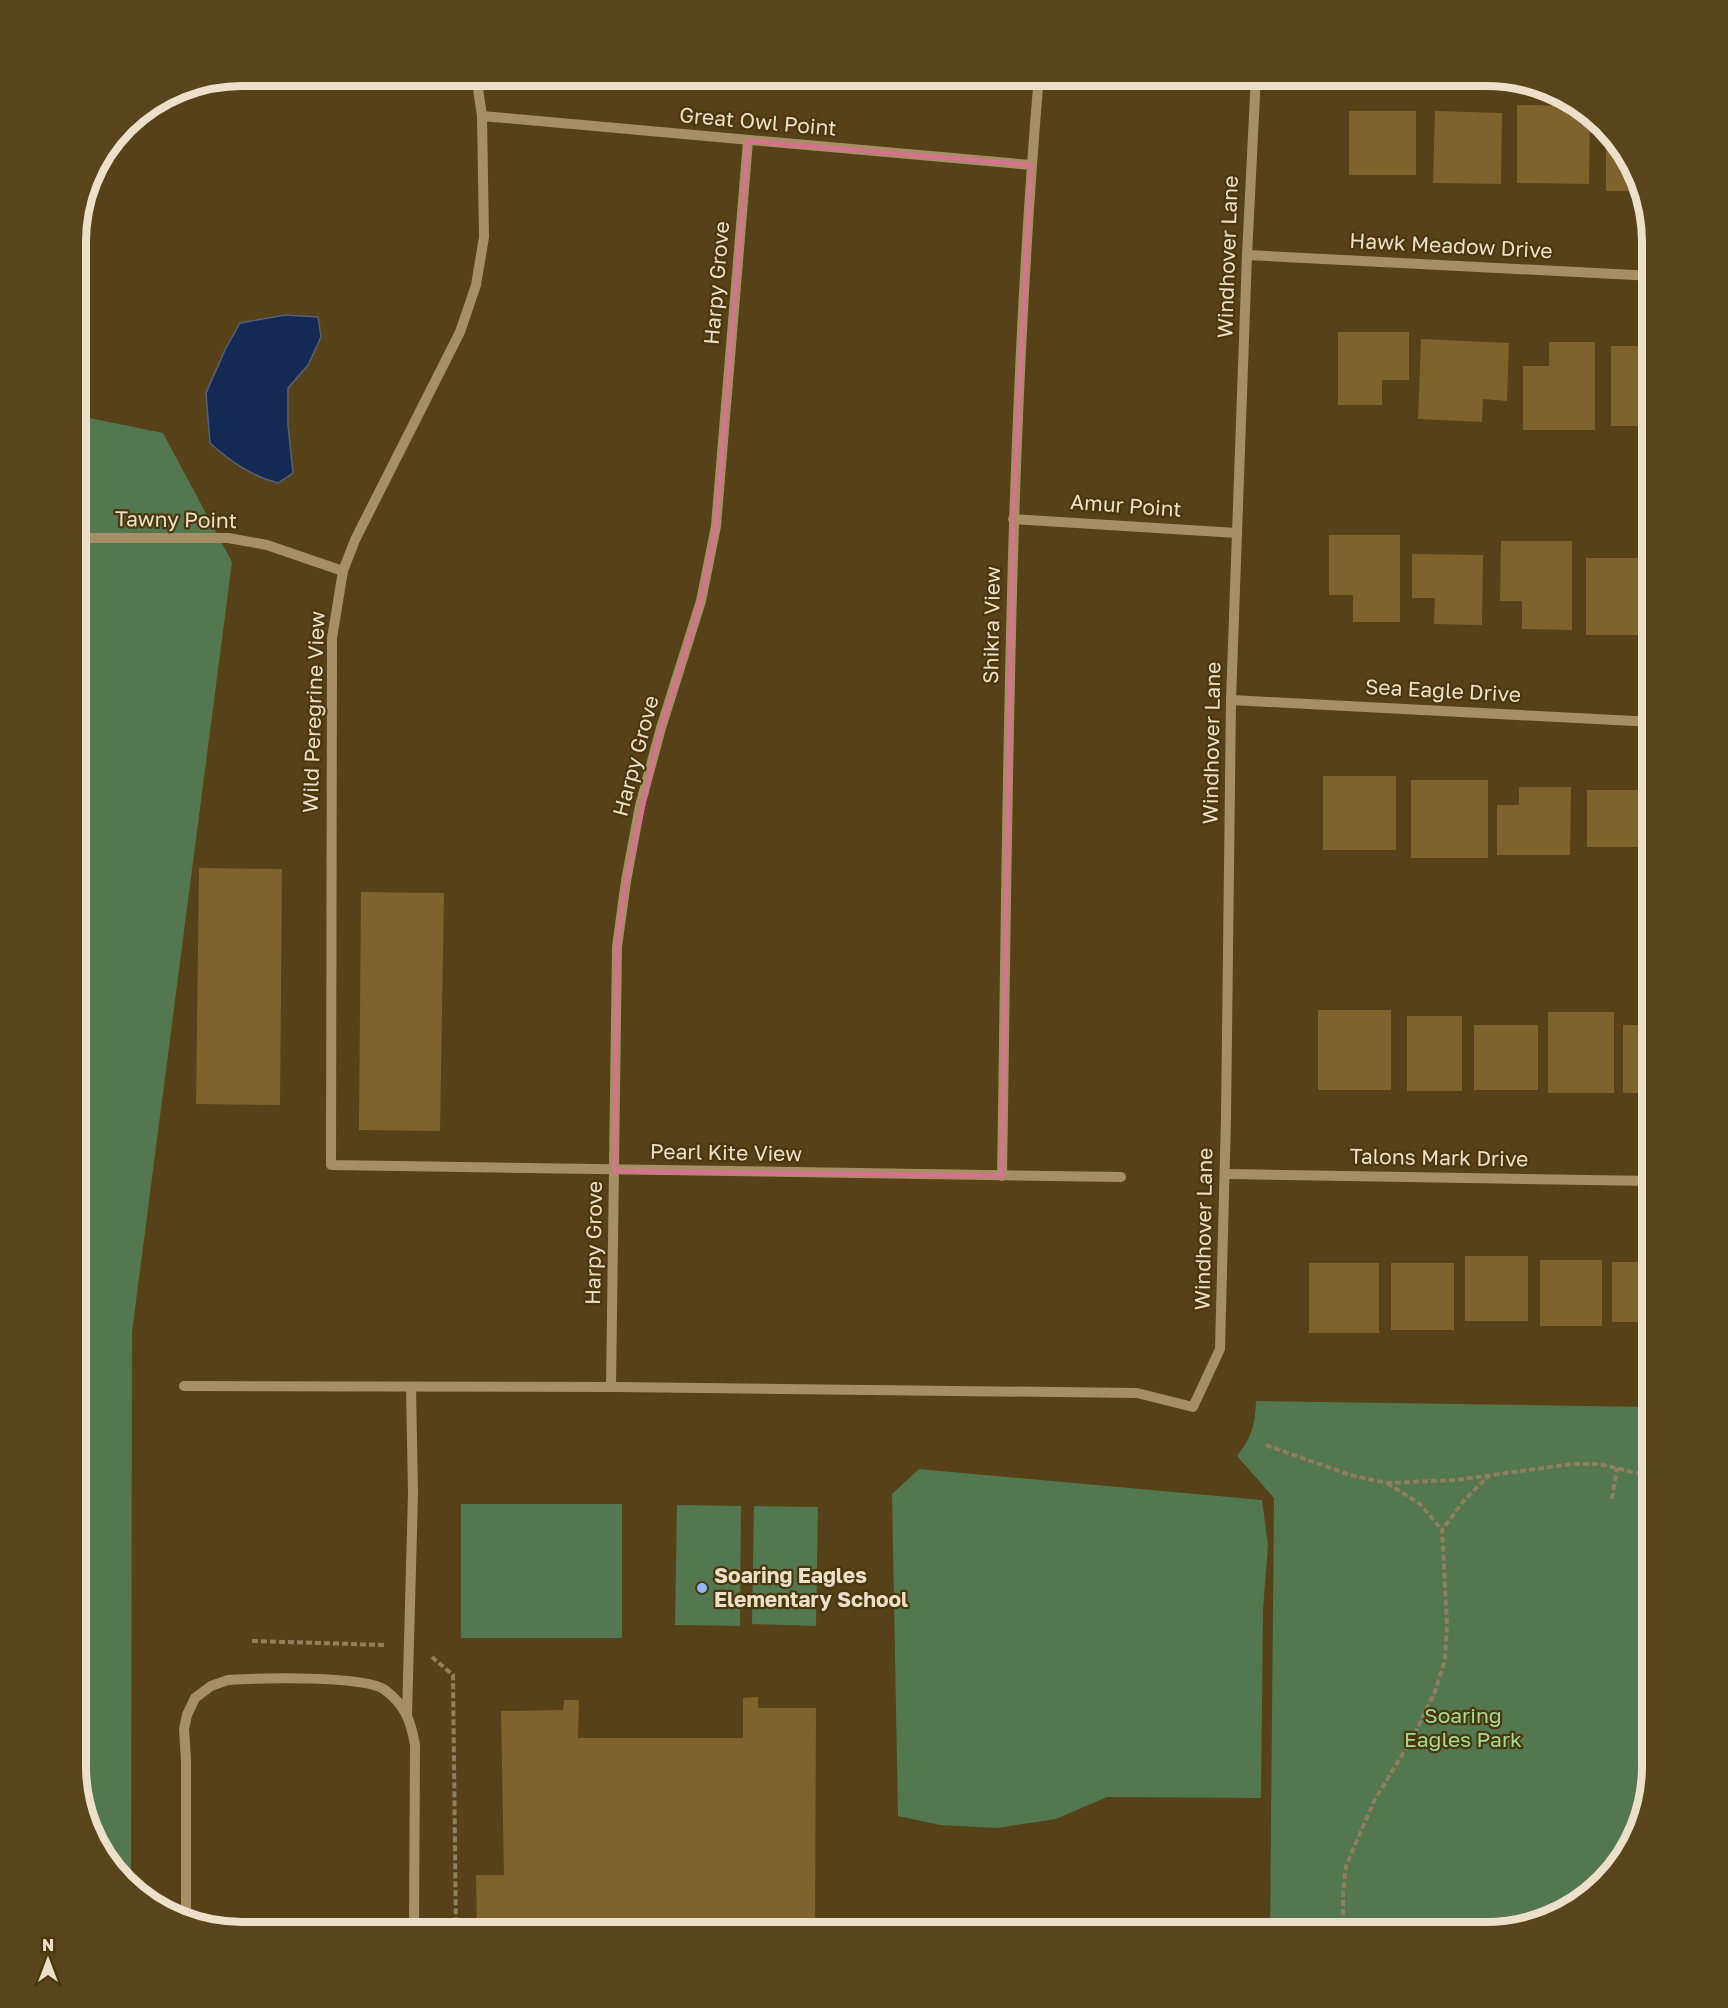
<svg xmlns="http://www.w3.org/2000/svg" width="1728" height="2008" viewBox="0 0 1728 2008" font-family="'Golos Text',sans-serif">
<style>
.green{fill:#53774e}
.water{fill:#142a54;stroke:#556177;stroke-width:1.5}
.building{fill:#7f632c}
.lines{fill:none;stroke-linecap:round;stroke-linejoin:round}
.path{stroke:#907f5d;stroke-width:4;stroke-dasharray:6 3;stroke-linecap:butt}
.minor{stroke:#a68f65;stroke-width:10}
.major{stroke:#63a499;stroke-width:15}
.marked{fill:none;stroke:#d5728d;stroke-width:4.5;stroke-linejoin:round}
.poi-dot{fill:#91b8fd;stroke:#4b370c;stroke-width:2}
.labels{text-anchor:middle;stroke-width:4.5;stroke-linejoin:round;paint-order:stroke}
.street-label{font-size:21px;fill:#ece0ca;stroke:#4b370c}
.poi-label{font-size:21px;font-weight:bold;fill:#ece0ca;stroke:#4b370c;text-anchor:start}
.park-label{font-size:21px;fill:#a1dd99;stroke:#4b370c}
.rim{fill:none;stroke:#ece0ca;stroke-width:8}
</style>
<rect width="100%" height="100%" fill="#564118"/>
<!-- green -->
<g class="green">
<polygon points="75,415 163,433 232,562 132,1332 131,1886 109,1868 84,1820 75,1767"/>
<path d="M1256 1401 1653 1407V1767L1636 1841 1588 1899 1541 1924 1487 1933H1270L1274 1498 1237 1456C1252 1437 1255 1425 1256 1401Z"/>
<polygon points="919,1469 1262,1500 1268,1545 1263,1610 1261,1798 1107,1797 1056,1819 997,1828 940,1825 898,1816 892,1494"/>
<rect x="461" y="1504" width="161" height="134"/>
<polygon points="677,1505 741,1506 740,1626 675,1625"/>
<polygon points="754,1506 818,1507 816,1626 752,1624"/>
</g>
<!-- water -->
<path class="water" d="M285 315 318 317 321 337 308 365 288 388V425L293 473 278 483C251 476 230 461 210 443L206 393 225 350 240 323Z"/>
<!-- building -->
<g class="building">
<polygon points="1517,105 1580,106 1590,115 1589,184 1517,183"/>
<rect x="1349" y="111" width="67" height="64"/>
<polygon points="1435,111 1502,113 1501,184 1433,183"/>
<polygon points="1606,129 1619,140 1645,191 1606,191"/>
<polygon points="1338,332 1409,332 1409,380 1382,380 1382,405 1338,405"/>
<polygon points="1421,339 1509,343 1507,401 1483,399 1482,422 1418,419"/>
<polygon points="1549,342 1595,342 1595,430 1523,430 1523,366 1549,366"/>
<rect x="1611" y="346" width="42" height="80"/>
<polygon points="1329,535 1400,535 1400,622 1353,622 1353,595 1329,595"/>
<polygon points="1501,541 1572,541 1572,630 1522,629 1522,601 1500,601"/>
<polygon points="1412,554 1483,555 1482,625 1434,624 1435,598 1412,598"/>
<rect x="1586" y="558" width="67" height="77"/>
<rect x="1323" y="776" width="73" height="74"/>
<rect x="1411" y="780" width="77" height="78"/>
<polygon points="1519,787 1571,787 1570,855 1497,855 1497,805 1519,805"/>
<rect x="1587" y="790" width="66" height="57"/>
<polygon points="199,868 282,869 280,1105 196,1104"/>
<polygon points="361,892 444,893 440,1131 359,1130"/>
<rect x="1318" y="1010" width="73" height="80"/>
<rect x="1548" y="1012" width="66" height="81"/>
<rect x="1407" y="1016" width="55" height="75"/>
<rect x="1474" y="1025" width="64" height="65"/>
<rect x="1623" y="1025" width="30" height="68"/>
<rect x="1465" y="1256" width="63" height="65"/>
<rect x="1540" y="1260" width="62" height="66"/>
<rect x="1612" y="1262" width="41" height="60"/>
<rect x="1309" y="1263" width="70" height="70"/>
<rect x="1391" y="1263" width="63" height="67"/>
<polygon points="758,1697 758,1708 816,1708 815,1933 477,1933 476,1875 504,1875 501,1711 563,1710 564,1700 579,1700 578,1738 743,1738 743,1698"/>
</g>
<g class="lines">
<!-- path -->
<g class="path">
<polyline points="1266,1445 1350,1475 1387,1483 1456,1480 1572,1464 1599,1464 1653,1477"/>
<polyline points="1387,1483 1420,1504 1442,1530"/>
<polyline points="1612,1499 1617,1468"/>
<polyline points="252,1641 386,1645"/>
<polyline points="432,1657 453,1675 456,1933"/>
<polyline points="1270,1932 1273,1933"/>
<polyline points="1343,1933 1343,1893 1346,1866 1374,1801 1413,1737 1435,1692 1445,1660 1447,1624 1442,1530 1465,1499 1489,1476"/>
</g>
<!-- minor -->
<g class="minor">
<polyline points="476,75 482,116 484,237 476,285 460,332 355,540 343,571 332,638 331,1165 1121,1177"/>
<polyline points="482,116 1031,165"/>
<polyline points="1247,255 1653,276"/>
<polyline points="1013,519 1237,533"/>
<polyline points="75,538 228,538 267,545 343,571"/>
<polyline points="1231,700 1653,722"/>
<polyline points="1225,1174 1653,1181"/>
<path d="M1002 1176C1008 809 1008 441 1039 75"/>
<polyline points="184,1386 617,1387 1137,1393 1193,1407 1220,1349 1226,1118 1231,700 1247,255 1256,75"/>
<polyline points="611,1387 617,947 626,881 640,806 661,728 701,601 716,526 748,141"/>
<polyline points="407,1715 413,1494 411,1387"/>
<path d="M186 1920V1761L184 1729 187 1715 195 1698 211 1686 228 1680C257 1678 365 1675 385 1690 405 1705 411 1721 415 1745L414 1933"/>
</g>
<!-- major -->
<polyline class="major" points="75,324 77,223"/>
</g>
<!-- marked area -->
<path class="marked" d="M748 141 1031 165 1013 519 1002 1176 615 1171 617 947 626 881 658 739 701 601 716 526Z"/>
<!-- markers -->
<circle class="poi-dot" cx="702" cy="1588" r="6"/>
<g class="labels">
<!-- street labels -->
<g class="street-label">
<text transform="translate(758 122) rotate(5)" y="7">Great Owl Point</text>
<text transform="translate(1451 246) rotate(3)" y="7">Hawk Meadow Drive</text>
<text transform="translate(1228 257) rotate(-88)" y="7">Windhover Lane</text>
<text transform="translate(717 283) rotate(-85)" y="7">Harpy Grove</text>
<text transform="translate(1126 506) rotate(4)" y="7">Amur Point</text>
<text transform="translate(176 520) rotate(1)" y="7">Tawny Point</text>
<text transform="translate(992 625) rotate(-89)" y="7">Shikra View</text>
<text transform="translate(1443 691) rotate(3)" y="7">Sea Eagle Drive</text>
<text transform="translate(314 712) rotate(-88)" y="7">Wild Peregrine View</text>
<text transform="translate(1212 743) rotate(-89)" y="7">Windhover Lane</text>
<text transform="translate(636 756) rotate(-75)" y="7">Harpy Grove</text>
<text transform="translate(726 1153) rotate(1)" y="7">Pearl Kite View</text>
<text transform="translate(1439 1158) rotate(1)" y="7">Talons Mark Drive</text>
<text transform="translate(1204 1229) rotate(-89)" y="7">Windhover Lane</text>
<text transform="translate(594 1243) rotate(-89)" y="7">Harpy Grove</text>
</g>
<!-- poi labels -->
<g class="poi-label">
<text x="714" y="1583">Soaring Eagles<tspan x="714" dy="24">Elementary School</tspan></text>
</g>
<!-- park labels -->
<g class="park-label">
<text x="1463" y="1723">Soaring<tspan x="1463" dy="24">Eagles Park</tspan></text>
</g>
</g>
<!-- crop -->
<path d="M0 0H1728V2008H0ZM242 86H1486A156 156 0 0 1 1642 242V1766A156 156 0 0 1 1486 1922H242A156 156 0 0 1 86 1766V242A156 156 0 0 1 242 86Z" fill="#58451b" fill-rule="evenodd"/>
<path class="rim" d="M242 86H1486A156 156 0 0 1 1642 242V1766A156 156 0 0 1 1486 1922H242A156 156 0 0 1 86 1766V242A156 156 0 0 1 242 86Z"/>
<!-- north arrow -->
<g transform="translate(48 1960)" stroke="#4b370c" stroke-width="4.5" paint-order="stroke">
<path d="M0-4.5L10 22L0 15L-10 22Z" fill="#ece0ca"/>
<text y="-9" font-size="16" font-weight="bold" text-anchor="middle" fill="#ece0ca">N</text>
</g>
</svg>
